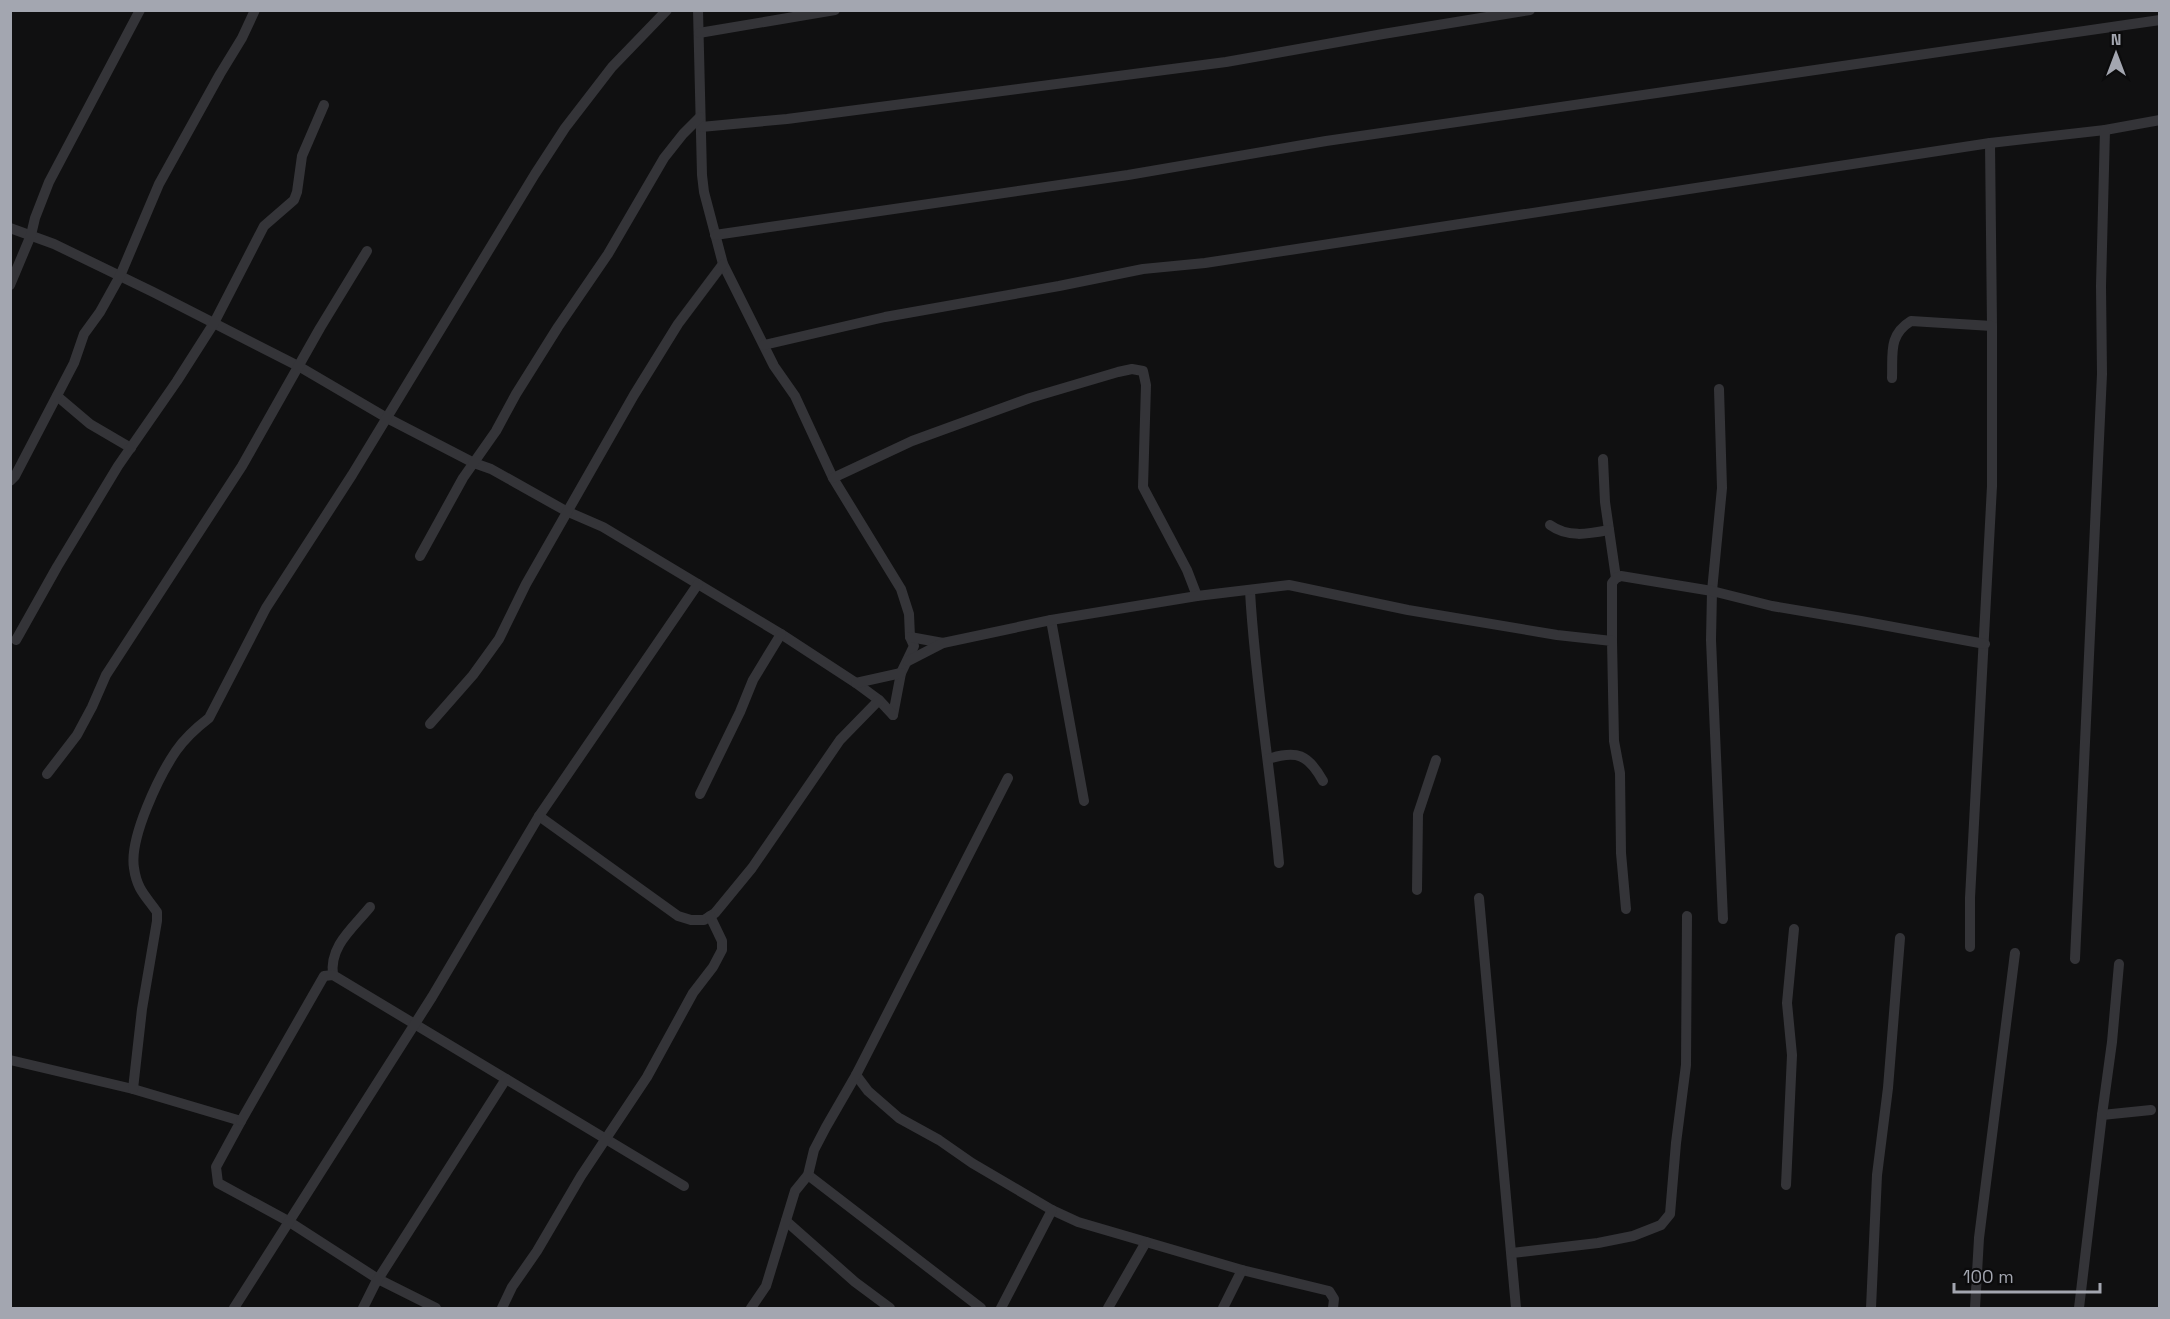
<svg xmlns="http://www.w3.org/2000/svg" width="2170" height="1319" viewBox="0 0 2170 1319" font-family="'Space Grotesk',sans-serif">
<style>
.lines{fill:none;stroke-linecap:round;stroke-linejoin:round}
.minor{stroke:#343438;stroke-width:10}
</style>
<rect width="100%" height="100%" fill="#101011"/>
<g class="lines">
<!-- minor -->
<g class="minor">
<polyline points="698,10 702,175 704,192 723,264 774,366 795,396 833,478 901,589 909,614 910,637 914,646 901,673 893,715"/>
<polyline points="699,33 835,10"/>
<polyline points="701,127 787,119 1226,62 1383,34 1530,10"/>
<polyline points="1990,143 1992,326"/>
<polyline points="10,228 54,244 153,292 300,367 387,418 474,463 491,469 566,511 603,527 781,634 856,683 879,700 893,715"/>
<polyline points="715,235 1128,175 1326,141 2160,20"/>
<polyline points="10,285 31,235 35,218 49,182 140,10"/>
<polyline points="764,345 885,317 1059,286 1143,269 1205,263 1990,143 2105,130 2160,120"/>
<path d="M1892 378C1893 354 1888 335 1911 321L1992 326V486L1970 898V947"/>
<polyline points="1719,389 1722,488 1712,591 1711,640 1723,919"/>
<polyline points="57,396 90,424 131,448"/>
<polyline points="1603,459 1605,502 1616,578"/>
<polyline points="833,478 912,441 1030,398 1118,372 1132,369 1143,371 1146,385 1143,487 1187,570 1197,596"/>
<polyline points="10,481 15,476 74,363 84,334 100,312 120,276 159,184 220,74 242,38 255,10"/>
<path d="M1550 525C1568 538 1588 534 1609 530"/>
<polyline points="420,556 463,478 496,431 516,394 558,327 608,254 664,158 683,134 700,117"/>
<path d="M1250 591C1255 682 1271 772 1279 863"/>
<polyline points="1051,620 1084,801"/>
<polyline points="910,637 943,643"/>
<polyline points="16,640 57,567 118,466 177,381 214,323 264,226 294,200 297,192 302,156 324,105"/>
<polyline points="1612,641 1612,583 1616,578 1621,576 1712,591 1772,606 1861,621 1985,644"/>
<polyline points="908,661 943,643 1051,620 1197,596 1289,585 1408,610 1557,635 1612,641 1614,741 1620,773 1621,853 1626,909"/>
<polyline points="856,683 901,673"/>
<polyline points="430,724 473,675 499,639 526,584 634,395 678,324 723,264"/>
<path d="M1268 759C1297 750 1308 754 1323 781"/>
<polyline points="47,774 77,735 92,707 106,675 242,466 320,328 367,251"/>
<polyline points="700,794 740,712 753,680 781,634"/>
<polyline points="539,816 678,916 691,920 704,920 715,913 752,868 840,740 879,700"/>
<polyline points="1417,890 1418,814 1436,760"/>
<polyline points="1479,898 1516,1308"/>
<polyline points="2075,959 2102,374 2101,286 2105,130"/>
<path d="M333 975C329 946 353 928 370 907"/>
<polyline points="10,1060 133,1089 241,1121 216,1167 218,1183 288,1221 378,1279 436,1308"/>
<polyline points="856,1075 868,1091 899,1118 939,1140 972,1163 1052,1210 1078,1222 1242,1270 1329,1291 1334,1299 1333,1308"/>
<path d="M133 1089 142 1009 157 921V912C146 896 137 890 134 868 129 838 159 776 176 751 185 738 196 728 209 718L266 608 352 475 535 174 565 128 612 67 667 10"/>
<polyline points="2102,1115 2151,1110"/>
<polyline points="241,1121 324,976 333,975 684,1186"/>
<polyline points="808,1175 981,1308"/>
<polyline points="1786,1185 1792,1055 1787,1003 1794,929"/>
<polyline points="786,1221 855,1282 890,1308"/>
<polyline points="1512,1253 1598,1243 1633,1236 1661,1225 1670,1214 1676,1143 1686,1065 1687,916"/>
<polyline points="234,1308 432,997 539,816 698,584"/>
<polyline points="363,1308 375,1284 506,1079"/>
<polyline points="502,1308 512,1287 537,1251 581,1176 647,1077 693,993 713,967 722,950 722,941 710,916"/>
<polyline points="751,1308 766,1286 795,1191 808,1175 814,1150 826,1127 856,1075 1008,778"/>
<polyline points="1001,1308 1052,1210"/>
<polyline points="1108,1308 1146,1242"/>
<polyline points="1223,1308 1242,1270"/>
<polyline points="1871,1308 1877,1175 1888,1088 1900,938"/>
<polyline points="1975,1308 1979,1238 2015,953"/>
<polyline points="2079,1308 2102,1115 2112,1042 2119,964"/>
</g>
</g>
<!-- border -->
<rect width="2170" height="1319" fill="none" stroke="#a3a6b0" stroke-width="24"/>
<!-- north arrow -->
<g transform="translate(2116 54)" stroke="#0b0b0c" stroke-width="4.5" paint-order="stroke">
<path d="M0-4.5L10 22L0 15L-10 22Z" fill="#a3a6b0"/>
<text y="-9" font-size="16" font-weight="bold" text-anchor="middle" fill="#a3a6b0">N</text>
</g>
<!-- scale -->
<path d="M1954 1283v9h146v-9" fill="none" stroke="#a3a6b0" stroke-width="3"/>
<text x="1963" y="1283" font-size="18" fill="#a3a6b0" stroke="#0b0b0c" stroke-width="4.5" paint-order="stroke">100 m</text>
</svg>
